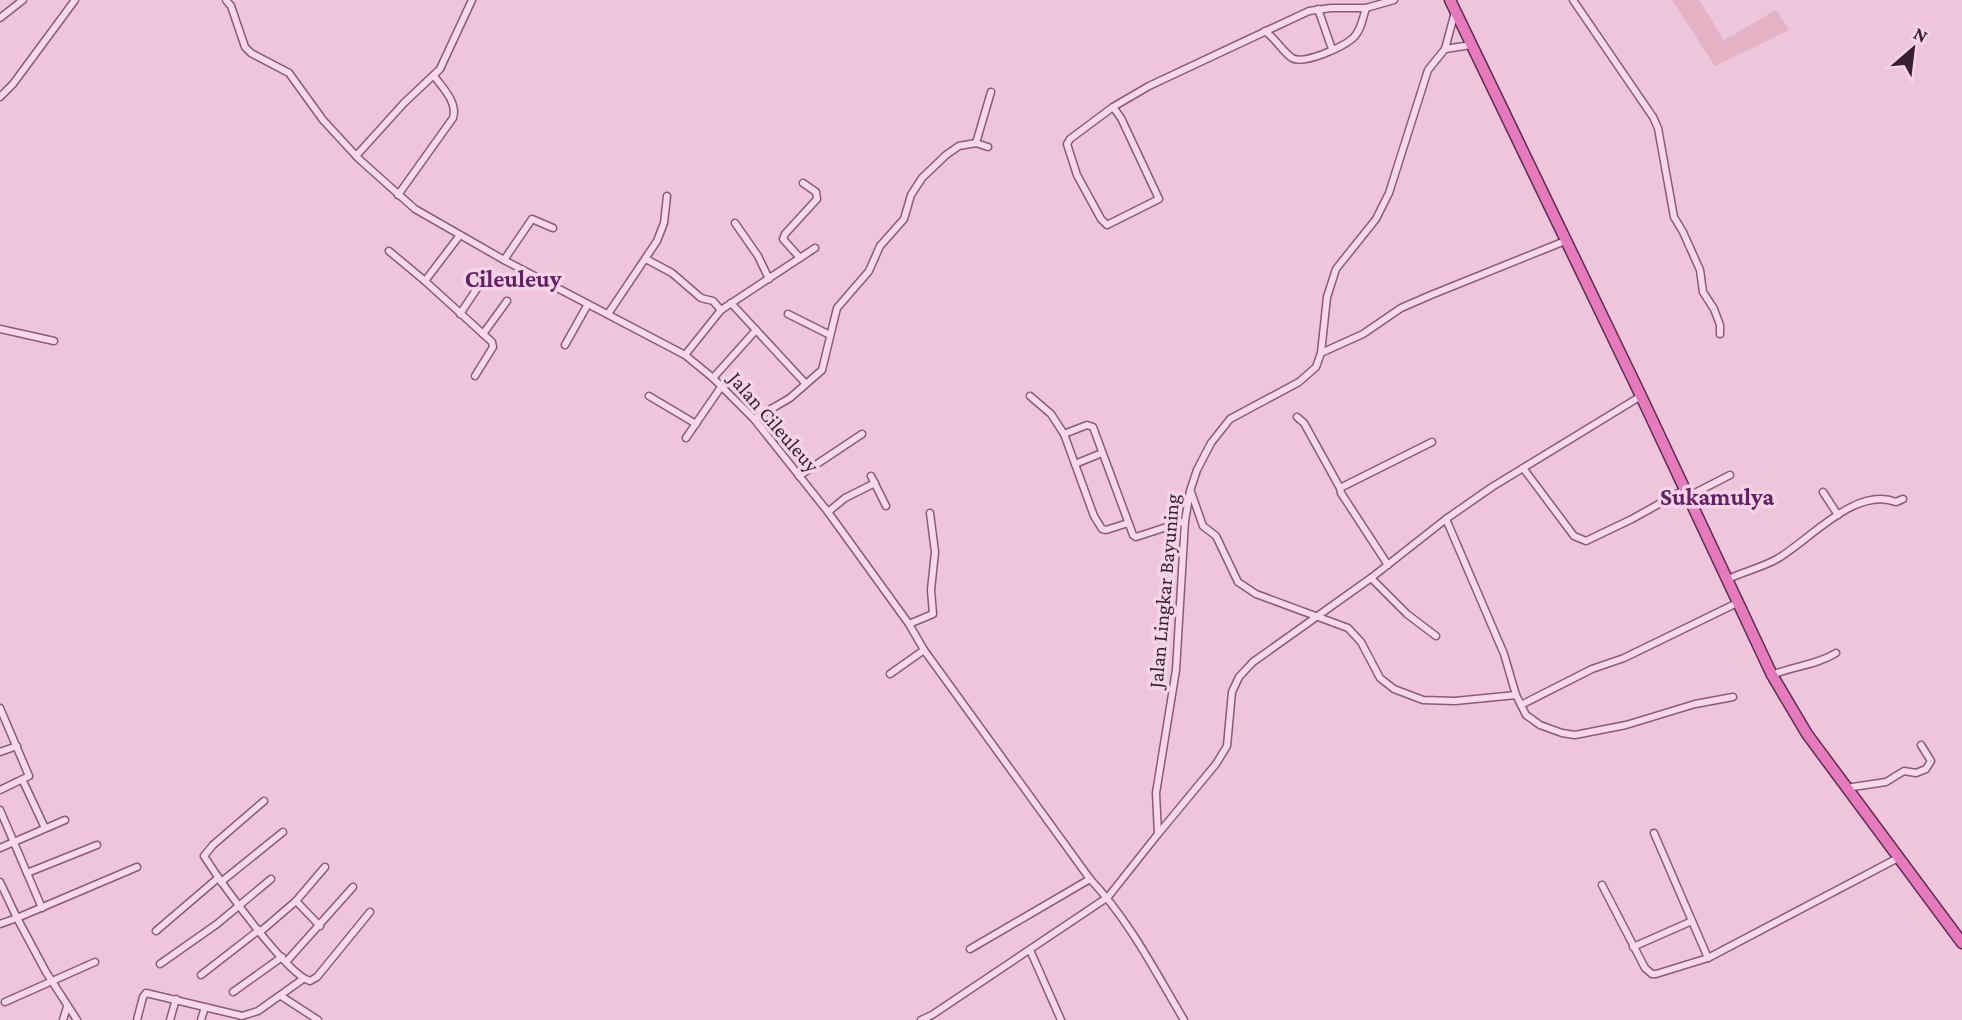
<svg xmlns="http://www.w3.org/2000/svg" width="1962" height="1020" viewBox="0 0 1962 1020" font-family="'Crimson Pro',serif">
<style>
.farmland{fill:#e3b3c5}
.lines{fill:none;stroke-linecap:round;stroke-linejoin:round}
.minor-casing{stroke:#895b7a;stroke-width:9}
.trunk-casing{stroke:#572f4d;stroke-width:13}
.minor{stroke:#f9d9e9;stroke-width:6}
.trunk{stroke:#e67abc;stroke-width:10}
.labels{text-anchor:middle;stroke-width:7;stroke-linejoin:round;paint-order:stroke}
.street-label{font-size:21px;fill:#391f32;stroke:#f5d5e5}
.quarter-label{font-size:24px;font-weight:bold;fill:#651f65;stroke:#f5d5e5}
</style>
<rect width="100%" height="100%" fill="#eec5da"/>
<!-- farmland -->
<polygon class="farmland" points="1672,0 1699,0 1724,40 1776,10 1789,30 1715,66"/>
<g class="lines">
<!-- minor casing -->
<g class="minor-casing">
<g id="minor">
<path d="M226 0 231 6 245 47 251 53 289 73 323 120 359 159 415 209 504 260 685 355 713 378 754 419 828 512 909 624 924 650 1090 879C1129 920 1155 971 1184 1020"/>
<polyline points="1573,0 1653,117 1658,128 1674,217 1683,232 1700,270 1703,292 1714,309 1720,325 1720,334"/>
<polyline points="1318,9 1332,49"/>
<polyline points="0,18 23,0"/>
<path d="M1265 31C1276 39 1282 51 1292 58 1304 65 1343 47 1353 38 1361 31 1363 17 1366 8"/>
<polyline points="1445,49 1471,45"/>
<polyline points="0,97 13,84 75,0"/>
<polyline points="1113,107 1070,139 1067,144 1077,175 1101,219 1107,225 1159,199 1121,118 1113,107 1149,86 1309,11 1331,8 1366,8 1394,0"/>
<polyline points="976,143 991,92"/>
<polyline points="356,156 404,103 440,69 472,0"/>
<path d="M398 195 453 118C458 103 443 88 434 76"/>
<polyline points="735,223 758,256 769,279"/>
<polyline points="460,235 425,281 492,342 493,347 475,376"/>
<polyline points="389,251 425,281"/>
<polyline points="800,258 783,239 785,234 817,199 816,192 803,183"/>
<polyline points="646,259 672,273 701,298 713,301 721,310"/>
<polyline points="504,260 532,219 553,228"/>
<polyline points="731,303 806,384"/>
<polyline points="460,314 482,281"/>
<polyline points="608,314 657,241 664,223 667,196"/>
<polyline points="788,314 830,335"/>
<polyline points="0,329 54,341"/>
<polyline points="483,334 507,301"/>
<polyline points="565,345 588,304"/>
<polyline points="1321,353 1363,334 1401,308 1431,295 1565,241"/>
<polyline points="685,355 721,310 815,248"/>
<polyline points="713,378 756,330"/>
<polyline points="649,396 696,424"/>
<polyline points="1030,396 1051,414 1064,434 1094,516 1102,529 1106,530 1125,524 1129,524 1133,535 1136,537 1185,521"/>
<polyline points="1297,417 1304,423 1340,488"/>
<polyline points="754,419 790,398 822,370 837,308 869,271 880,246 904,219 911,195 922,178 946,155 959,146 976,143 988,147"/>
<polyline points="1064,434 1087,425 1093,427 1129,524"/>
<polyline points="686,438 721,387"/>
<polyline points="1075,464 1102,453"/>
<polyline points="1523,468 1574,536 1586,541 1632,519 1684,490"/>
<polyline points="799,476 862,434"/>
<polyline points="871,476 886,506"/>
<polyline points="1191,492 1203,526 1216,536 1238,582 1256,594 1348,628 1361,642 1380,678 1394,689 1423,700 1455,701 1516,695"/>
<polyline points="1823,492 1838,515"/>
<polyline points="1687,497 1730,475"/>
<polyline points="828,512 845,498 875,483"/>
<polyline points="1446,519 1504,654 1516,695 1526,715 1540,725 1562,733 1575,735 1626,725 1695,704 1733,697"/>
<polyline points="1388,565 1341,493 1340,488 1432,442"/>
<polyline points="1371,578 1407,614 1436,636"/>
<path d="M1726 580C1742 572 1761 568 1777 559 1810 540 1855 486 1896 502L1903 499"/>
<polyline points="909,624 933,614 931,590 935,552 930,513"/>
<polyline points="890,674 924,650"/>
<path d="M1772 675C1793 666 1817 665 1836 653"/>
<polyline points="1521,705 1592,669 1624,658 1737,603"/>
<polyline points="0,708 29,776 0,790"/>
<polyline points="0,752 17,746"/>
<polyline points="23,781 45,828"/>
<polyline points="1846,788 1886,782 1904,771 1916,773 1926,769 1931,761 1921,745"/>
<path d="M264 801 213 845 204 856C220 881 286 974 310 981L317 977 370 912"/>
<polyline points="0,810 42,908"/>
<polyline points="1654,833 1708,958"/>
<polyline points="1158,834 1216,764 1227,746 1232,692 1239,677 1253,662 1371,578 1446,519 1492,487 1641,396"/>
<polyline points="0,848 65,820"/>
<polyline points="27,873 97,845"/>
<polyline points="0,882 17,918 0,924"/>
<polyline points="221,882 283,832"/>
<polyline points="1602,885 1645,968 1652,974 1656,974 1708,958 1898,858"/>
<polyline points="296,901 320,926"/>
<polyline points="156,931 218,878"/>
<polyline points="260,932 296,901 325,867"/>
<polyline points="1633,947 1692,921"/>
<polyline points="970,949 1090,879"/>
<polyline points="1030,950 1061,1020"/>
<polyline points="286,962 353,887"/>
<polyline points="160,964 217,924 271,879"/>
<polyline points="201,975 259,930"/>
<polyline points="233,992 282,957"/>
<polyline points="281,996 318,1020"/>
<polyline points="5,1002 95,962"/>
<polyline points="63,1020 67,1007"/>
<polyline points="77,1020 46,972 17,918 137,867"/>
<polyline points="137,1020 143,997 146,993 242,1016 258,1011 303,979"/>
<polyline points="170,1020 176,999"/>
<polyline points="201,1020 205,1007"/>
<polyline points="921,1020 932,1015 1108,897 1158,834 1156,793 1176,670 1185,521 1190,491 1197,470 1211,443 1230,419 1299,382 1316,367 1321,353 1327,297 1336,269 1376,219 1389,193 1428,70 1445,49 1455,12"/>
</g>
</g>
<!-- trunk casing -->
<g class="trunk-casing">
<polyline id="trunk" points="1450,0 1641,396 1772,675 1807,734 1962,943"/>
</g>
<!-- minor -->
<use href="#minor" class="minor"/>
<!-- trunk -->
<use href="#trunk" class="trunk"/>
</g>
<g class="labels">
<!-- street labels -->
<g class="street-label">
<text transform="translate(774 422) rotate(49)" y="7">Jalan Cileuleuy</text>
<text transform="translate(1164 591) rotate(-85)" y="7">Jalan Lingkar Bayuning</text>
</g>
<!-- quarter labels -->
<g class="quarter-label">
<text x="513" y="287">Cileuleuy</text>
<text x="1717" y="505">Sukamulya</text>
</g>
</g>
<!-- north arrow -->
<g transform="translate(1913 49) rotate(28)" stroke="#f5d5e5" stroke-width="5" paint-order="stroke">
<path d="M0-5L12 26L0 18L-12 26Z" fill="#391f32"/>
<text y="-10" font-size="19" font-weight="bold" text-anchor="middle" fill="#391f32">N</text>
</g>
</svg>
